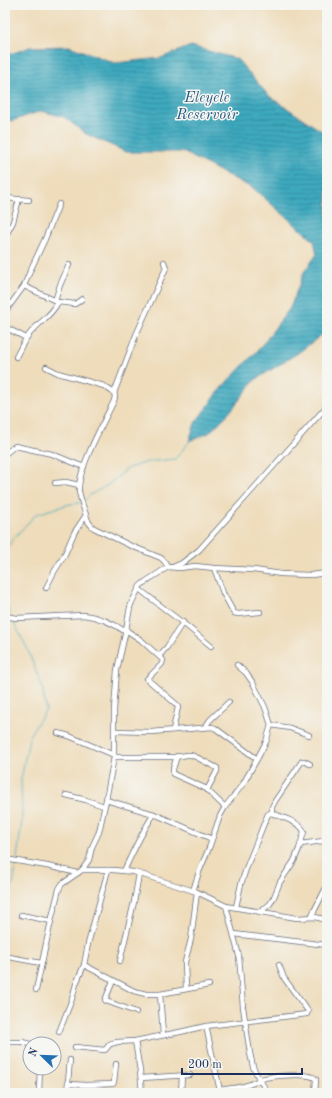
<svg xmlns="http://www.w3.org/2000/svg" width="332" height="1098" viewBox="0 0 332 1098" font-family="'Old Standard TT',serif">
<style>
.water{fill:url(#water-rules);stroke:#2c6c8e}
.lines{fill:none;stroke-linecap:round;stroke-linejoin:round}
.stream{stroke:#3ea9be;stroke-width:1}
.minor-casing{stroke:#656c7e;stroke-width:6}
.minor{stroke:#fff;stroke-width:4.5}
.labels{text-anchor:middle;stroke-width:3;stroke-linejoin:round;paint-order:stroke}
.water-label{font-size:15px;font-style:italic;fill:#275a80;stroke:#f6f6f2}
</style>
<defs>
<pattern id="water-rules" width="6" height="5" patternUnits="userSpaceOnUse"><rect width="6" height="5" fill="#3ea9be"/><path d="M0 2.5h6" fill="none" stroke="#338a9e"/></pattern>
</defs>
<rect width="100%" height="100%" fill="#f6f6f2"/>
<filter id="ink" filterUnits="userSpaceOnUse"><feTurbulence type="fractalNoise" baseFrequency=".025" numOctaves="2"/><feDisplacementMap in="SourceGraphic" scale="8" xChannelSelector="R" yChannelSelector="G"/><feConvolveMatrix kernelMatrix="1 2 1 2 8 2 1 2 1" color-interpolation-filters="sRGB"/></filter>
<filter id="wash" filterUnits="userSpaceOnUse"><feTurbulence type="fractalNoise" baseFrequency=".012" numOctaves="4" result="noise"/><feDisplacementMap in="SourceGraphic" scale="16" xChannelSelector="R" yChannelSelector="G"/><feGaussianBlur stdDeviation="0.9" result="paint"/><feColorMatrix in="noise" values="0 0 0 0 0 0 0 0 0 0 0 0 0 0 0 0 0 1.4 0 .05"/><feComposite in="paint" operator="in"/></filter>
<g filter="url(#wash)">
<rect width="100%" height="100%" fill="#eedcba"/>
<!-- water -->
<polygon class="water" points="69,46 115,63 161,58 191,46 237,59 269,96 320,130 327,133 327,331 298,353 255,380 229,413 209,433 189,441 195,423 222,387 258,350 290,308 304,272 317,254 314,241 254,189 183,152 126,152 86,134 64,117 41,111 12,121 5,119 5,56 30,47"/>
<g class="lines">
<!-- stream -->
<g class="stream">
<polyline points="83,502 90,495 108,485 128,468 147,462 175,459 190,441"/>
<polyline points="5,552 12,540 36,514 70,504 80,503"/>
<polyline points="5,600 10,614"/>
<polyline points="12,619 27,648 42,686 46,710 30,734 21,779 22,821 17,858"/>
<polyline points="5,907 14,881 16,863"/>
</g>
</g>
</g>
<g filter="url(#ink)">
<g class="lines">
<!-- minor casing -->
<g class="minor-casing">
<g id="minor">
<polyline points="5,198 29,200"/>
<polyline points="5,237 13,222 19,199"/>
<polyline points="24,286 58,302 75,304 82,299"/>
<polyline points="55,301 60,285 69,265"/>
<polyline points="5,312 24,286 30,271 45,239 59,204"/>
<polyline points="5,327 26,338"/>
<path d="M16 357C21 347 25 338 33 330 41 321 53 314 58 302"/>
<path d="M46 367 58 373 104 386 114 393 115 396 114 401C104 421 77 471 79 491 80 498 83 506 85 512 88 520 87 522 94 528L129 545 161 558 165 562 168 567"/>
<polyline points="114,393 136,335 166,268 164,262"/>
<polyline points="5,454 15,446 52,454 84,467"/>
<polyline points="55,483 66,482 79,485"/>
<polyline points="173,567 182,563 199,550 327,406"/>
<polyline points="214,568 223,593 234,613 238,614 260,612"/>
<polyline points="46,588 54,572 64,556 74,533 86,515"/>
<polyline points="139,589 188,627 211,646"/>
<path d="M5 613 10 617 17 618 84 615C100 617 113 623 126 632"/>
<polyline points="126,630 141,640 163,660 162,664 147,679 176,704 178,707 173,730"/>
<polyline points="159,656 167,647 183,622"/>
<polyline points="271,725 290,728 309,735"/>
<polyline points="205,727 210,720 229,702"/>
<polyline points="114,731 151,732 212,727 215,728 257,759"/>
<polyline points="58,733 69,736 114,755"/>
<polyline points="177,756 173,769 173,774 207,789"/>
<polyline points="114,757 175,757 187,755 191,755 198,758 217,768 217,771 207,790 225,807"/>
<polyline points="66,795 86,800 104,806"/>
<polyline points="106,800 154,814 212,839"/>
<polyline points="272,813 272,807 275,801 302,761 304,761 310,764"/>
<polyline points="301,844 323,841 327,842"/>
<polyline points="5,859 47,866 78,873"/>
<polyline points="82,870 113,870 134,872 197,892 226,906 297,918 315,917 327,920"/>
<polyline points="108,870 88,944 84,965 134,991 146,994 160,994 209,985"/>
<path d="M124 871C133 851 142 832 154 814"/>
<polyline points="193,891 199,872 209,848 220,816 225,807 243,784 257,759 266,742 271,725 265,707 253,683 246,673 237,665"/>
<polyline points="226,906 239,956 243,1007 250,1053 253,1067 258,1077 266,1090 267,1093"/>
<path d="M236 907 241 884 247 866 265 821 268 814 271 813C280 816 302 823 304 832L299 849 294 861 280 882 274 897 270 904 260 912"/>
<polyline points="21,915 51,921"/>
<polyline points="311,917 327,886"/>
<polyline points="234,934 327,945"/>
<polyline points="9,957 41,963"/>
<polyline points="120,961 134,902 139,874"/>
<polyline points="113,981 105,1000 106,1001 136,1012"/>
<polyline points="186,989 185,962 191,939 197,892"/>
<polyline points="36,990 51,921 59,889 62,884 82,870 89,860 92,847 99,832 106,800 114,757 114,710 117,670 126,630 130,607 132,602 140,586 145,582 168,567 180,568 195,566 214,568 254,570 281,574 311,575 327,573"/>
<polyline points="160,994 163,1035"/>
<polyline points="206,1026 220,1091"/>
<polyline points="59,1032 72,999 76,984 84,965"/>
<polyline points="135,1041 140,1071 142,1093"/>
<polyline points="5,1042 22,1042 30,1044"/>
<polyline points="75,1047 105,1050 110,1044 117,1042 135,1041 180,1032 206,1026 307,1014 308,1011 284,978 279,965"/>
<polyline points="141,1078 190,1075"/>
<polyline points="68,1084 86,1085 113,1084 114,1082 116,1064"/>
<path d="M220 1090C230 1088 243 1088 253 1083 256 1082 258 1080 261 1079 271 1076 309 1072 316 1079L315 1093"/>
<polyline points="39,1093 40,1068"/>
<polyline points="67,1093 70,1060"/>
<polyline points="181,1093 182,1076"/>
</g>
</g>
<!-- minor -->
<use href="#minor" class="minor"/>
</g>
</g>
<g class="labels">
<!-- water labels -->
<g class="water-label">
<text x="207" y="102">Eleyele<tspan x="207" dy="17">Reservoir</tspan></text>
</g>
</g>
<!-- margin -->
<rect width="332" height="1098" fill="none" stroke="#f6f6f2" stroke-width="20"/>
<!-- north arrow -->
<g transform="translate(42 1056) rotate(293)"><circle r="19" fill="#f6f6f2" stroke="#9ea6b7"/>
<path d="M0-3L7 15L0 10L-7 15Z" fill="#1f6fb2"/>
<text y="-6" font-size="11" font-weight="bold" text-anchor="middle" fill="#1b2f5e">N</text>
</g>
<!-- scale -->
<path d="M182 1068v6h120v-6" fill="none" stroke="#1b2f5e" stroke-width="2"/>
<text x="188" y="1068" font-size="12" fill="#1b2f5e" stroke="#f6f6f2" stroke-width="3" paint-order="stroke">200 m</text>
</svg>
